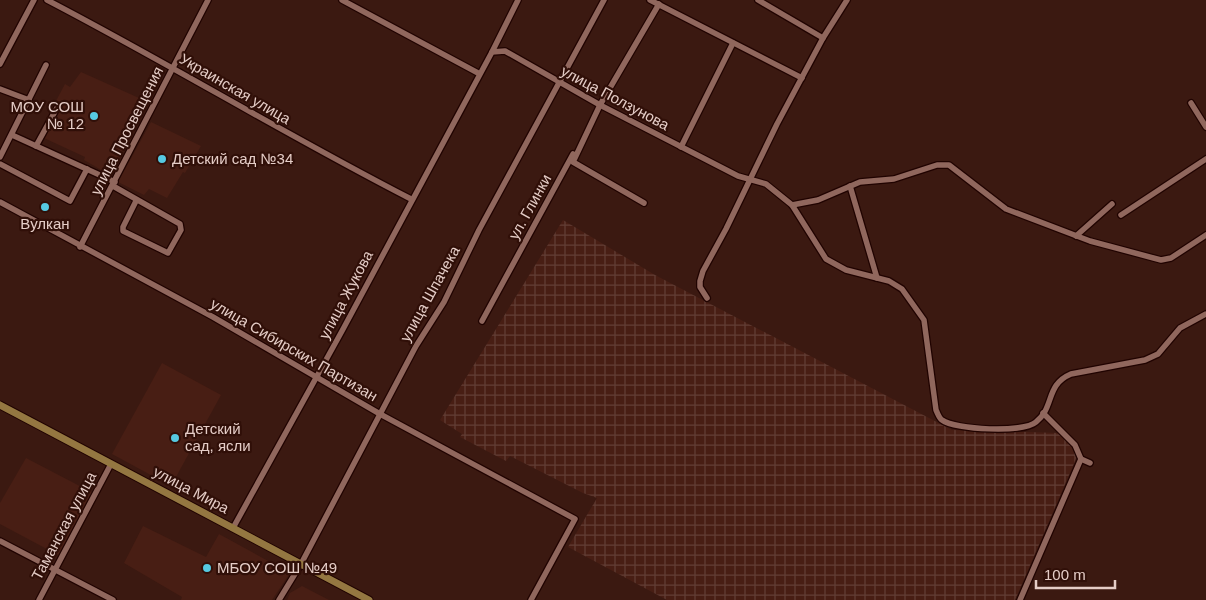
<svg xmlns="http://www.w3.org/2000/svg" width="1206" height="600" viewBox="0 0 1206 600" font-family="Helvetica,sans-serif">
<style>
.built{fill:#481e14}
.industrial{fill:url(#industrial-grid)}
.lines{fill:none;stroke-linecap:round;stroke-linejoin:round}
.minor-casing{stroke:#200300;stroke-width:8}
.major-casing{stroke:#200300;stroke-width:9}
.minor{stroke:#90675d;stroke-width:5.5}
.major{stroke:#947741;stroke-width:7}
.poi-dot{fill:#56c9e1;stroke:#300f08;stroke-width:2}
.labels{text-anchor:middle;stroke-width:4.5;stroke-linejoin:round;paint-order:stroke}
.street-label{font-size:15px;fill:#e5cdc7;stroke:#300f08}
.poi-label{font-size:15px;fill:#e5cdc7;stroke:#300f08;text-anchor:start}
</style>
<defs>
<pattern id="industrial-grid" width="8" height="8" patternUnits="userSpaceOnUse" patternTransform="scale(1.25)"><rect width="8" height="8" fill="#481e14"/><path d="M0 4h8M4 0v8" fill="none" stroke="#623e35"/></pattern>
</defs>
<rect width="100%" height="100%" fill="#3b1911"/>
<!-- built -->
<g class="built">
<polygon points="81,72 148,102 110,175 84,160 85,157 44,138 46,133 41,129 65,84 70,87"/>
<polygon points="151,122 201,146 185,173 183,172 167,198 149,189 144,195 118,182"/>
<polygon points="162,363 221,395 171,486 112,454"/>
<polygon points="26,458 95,494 60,556 0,524 0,503"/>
<polygon points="143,526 206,557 219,534 290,573 272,600 181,600 182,597 124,563"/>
<polygon points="302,586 329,600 287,600 290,593"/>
</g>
<!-- industrial -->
<polygon class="industrial" points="563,220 655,275 952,430 1060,433 1078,454 1015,600 667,600 568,547 597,498 583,493 510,456 506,461 460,437 462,434 440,420"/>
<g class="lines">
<!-- minor casing -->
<g class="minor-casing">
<g id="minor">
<path d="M47 0C170 64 288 136 411 199"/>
<polyline points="342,0 478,73"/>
<polyline points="650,0 802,78"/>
<polyline points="758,0 823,38"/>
<polyline points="492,52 518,0"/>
<polyline points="0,64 34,0"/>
<polyline points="0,89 29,100"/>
<polyline points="1191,103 1206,127"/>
<polyline points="12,135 115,182"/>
<polyline points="36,146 58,106"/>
<polyline points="681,147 733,43"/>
<polyline points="0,157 46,65"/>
<polyline points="0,164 70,201 87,169"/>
<polyline points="113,186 180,224 181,230 168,253 123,231 123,227 136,201"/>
<polyline points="850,186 877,278"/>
<polyline points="0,202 213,317 380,414 575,519 531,600"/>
<polyline points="644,203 573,162 600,105 659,4"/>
<polyline points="792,205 818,200 860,182 894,179 937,165 949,165 1006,209 1090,241 1161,260 1171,258 1206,235"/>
<polyline points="1121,215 1206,159"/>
<polyline points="1076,236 1112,204"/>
<polyline points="80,247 208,0"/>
<polyline points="707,298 700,287 700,281 703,271 726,229 777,124 823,38 847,0"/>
<polyline points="482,321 573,154"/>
<polyline points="1081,459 1090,463"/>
<path d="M233 528 342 331 492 52 505 51 600 105 738 176 766 184 792 205 826 259 846 270 889 281 902 289 924 320 936 410C938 414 939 418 942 420 955 430 1024 433 1036 422 1055 407 1045 385 1071 374L1145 360 1158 354 1180 328 1206 314"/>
<polyline points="0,541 113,600"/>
<polyline points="39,600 111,464"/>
<polyline points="279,600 301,564 416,346 444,302 479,230 604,0"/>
<polyline points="1020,600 1081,459 1075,445 1043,413"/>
</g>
</g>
<!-- major casing -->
<g class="major-casing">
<polyline id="major" points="0,405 369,600"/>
</g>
<!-- minor -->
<use href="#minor" class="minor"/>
<!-- major -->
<use href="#major" class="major"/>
</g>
<!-- markers -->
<g class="poi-dot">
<circle cx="94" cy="116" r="5"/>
<circle cx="162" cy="159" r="5"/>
<circle cx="45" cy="207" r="5"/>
<circle cx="175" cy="438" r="5"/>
<circle cx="207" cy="568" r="5"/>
</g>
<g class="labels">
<!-- street labels -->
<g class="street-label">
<text transform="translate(235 89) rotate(30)" y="5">Украинская улица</text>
<text transform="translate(615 98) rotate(28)" y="5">улица Ползунова</text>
<text transform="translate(127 131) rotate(-63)" y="5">улица Просвещения</text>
<text transform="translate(530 207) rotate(-61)" y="5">ул. Глинки</text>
<text transform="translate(430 294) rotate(-61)" y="5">улица Шпачека</text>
<text transform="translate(346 295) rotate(-62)" y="5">улица Жукова</text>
<text transform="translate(294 350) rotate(30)" y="5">улица Сибирских Партизан</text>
<text transform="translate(191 490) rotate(28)" y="5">улица Мира</text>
<text transform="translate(64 526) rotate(-62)" y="5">Таманская улица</text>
</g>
<!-- poi labels -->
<g class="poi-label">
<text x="84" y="112" text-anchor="end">МОУ СОШ<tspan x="84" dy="17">№ 12</tspan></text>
<text x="172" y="164">Детский сад №34</text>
<text x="45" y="229" text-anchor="middle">Вулкан</text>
<text x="185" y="434">Детский<tspan x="185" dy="17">сад, ясли</tspan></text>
<text x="217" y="573">МБОУ СОШ №49</text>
</g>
</g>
<!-- scale -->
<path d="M1036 580v8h79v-8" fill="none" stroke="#e5cdc7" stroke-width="2.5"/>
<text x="1044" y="580" font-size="15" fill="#e5cdc7" stroke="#300f08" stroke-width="4" paint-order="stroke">100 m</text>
</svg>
